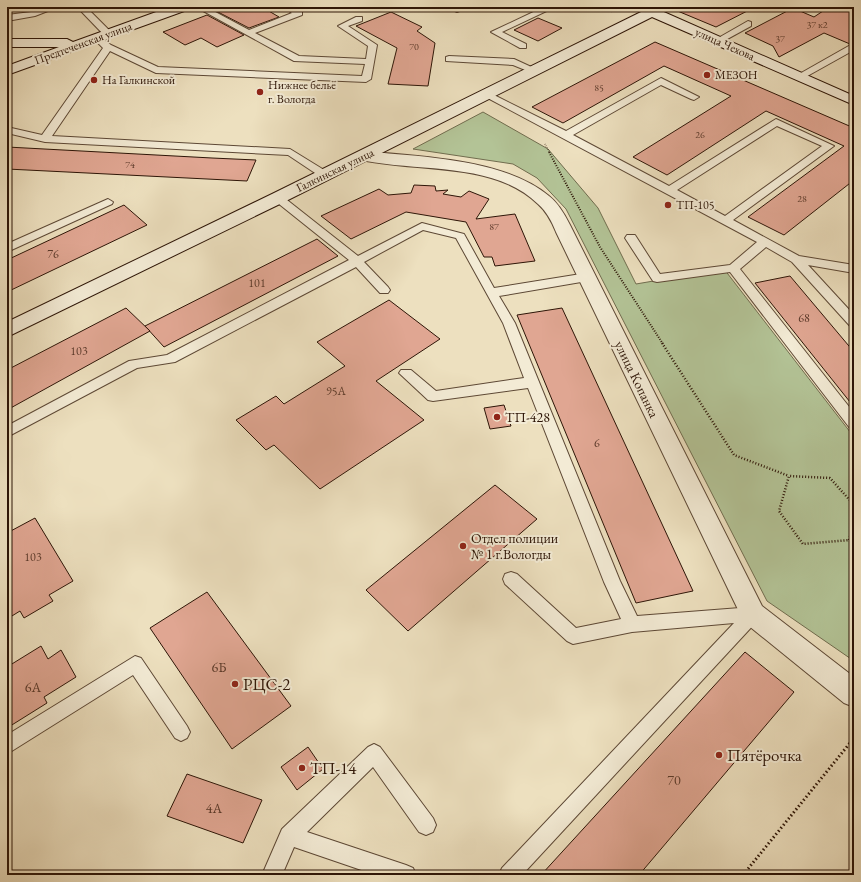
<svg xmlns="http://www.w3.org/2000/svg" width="861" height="882" viewBox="0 0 861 882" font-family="'EB Garamond',serif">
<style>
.green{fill:#b3c396;stroke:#706c4e}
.building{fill:#e0a692;stroke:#2d1507}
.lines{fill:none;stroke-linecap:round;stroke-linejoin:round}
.lane-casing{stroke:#5d4835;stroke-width:2}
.street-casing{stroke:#5d4835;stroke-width:2}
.secondary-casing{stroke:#2d1507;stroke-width:2}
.path-far3{stroke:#2d1507;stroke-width:1.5;stroke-dasharray:0.5 1.5;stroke-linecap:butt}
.path-far2{stroke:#2d1507;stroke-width:2;stroke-dasharray:1 1.5;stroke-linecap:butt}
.path-far1{stroke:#2d1507;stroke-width:2.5;stroke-dasharray:1 2;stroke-linecap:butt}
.path{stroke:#2d1507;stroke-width:3;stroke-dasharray:1.5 2.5;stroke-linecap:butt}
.lane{fill:#f3ebd5;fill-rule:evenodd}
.street{fill:#f3ebd5;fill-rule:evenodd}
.secondary{fill:#f3ebd5;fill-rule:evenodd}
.poi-dot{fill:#8f2418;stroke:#f3ebd5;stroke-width:1.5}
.labels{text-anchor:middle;stroke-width:4;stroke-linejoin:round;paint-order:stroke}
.far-number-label{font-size:10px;fill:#5a392a}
.far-street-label{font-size:12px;fill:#2d1507;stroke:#f3ebd5}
.far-poi-label{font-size:12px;fill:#2d1507;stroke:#f3ebd5;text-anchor:start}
.number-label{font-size:12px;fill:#5a392a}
.street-label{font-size:14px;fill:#2d1507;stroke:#f3ebd5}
.poi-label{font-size:14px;fill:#2d1507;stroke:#f3ebd5;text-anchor:start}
.near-number-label{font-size:14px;fill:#5a392a}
.near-poi-label{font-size:17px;fill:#2d1507;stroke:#f3ebd5;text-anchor:start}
</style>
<rect width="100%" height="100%" fill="#ede0bf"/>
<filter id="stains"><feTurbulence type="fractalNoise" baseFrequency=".005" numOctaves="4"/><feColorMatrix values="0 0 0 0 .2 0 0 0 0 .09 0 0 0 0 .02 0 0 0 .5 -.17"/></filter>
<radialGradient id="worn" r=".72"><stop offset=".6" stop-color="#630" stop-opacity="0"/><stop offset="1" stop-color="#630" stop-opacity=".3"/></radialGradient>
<!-- green -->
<polygon class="green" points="483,112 548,149 598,208 636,284 724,269 854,437 854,661 767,601 566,209 537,178 513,164 413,149"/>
<!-- building -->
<g class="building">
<polygon points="225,7 262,7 279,17 249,28 216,11"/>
<polygon points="668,7 755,7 716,27"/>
<polygon points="829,7 854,7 854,42 850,44 824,33 779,57 773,46 745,33 793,8 814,17"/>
<polygon points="391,12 422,27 417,31 435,43 428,86 388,84 397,48 356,26"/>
<polygon points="207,15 244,35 217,47 201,38 185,45 163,32"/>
<polygon points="538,18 562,28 538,41 514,30"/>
<polygon points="655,42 854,128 854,180 784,235 748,217 844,146 766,111 667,175 633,157 731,96 664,66 563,123 532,107"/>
<polygon points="7,147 212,158 256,160 247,181 7,169"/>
<polygon points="414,185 435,186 436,191 448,190 443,194 461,197 469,191 489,199 476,219 515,214 535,261 495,266 492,257 484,257 466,222 406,212 351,239 321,216 379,189 388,195 411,193"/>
<polygon points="124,205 147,225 7,292 7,260"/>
<polygon points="317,239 338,256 164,347 145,326"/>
<polygon points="790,276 854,352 854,407 755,283"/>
<polygon points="389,300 440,339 376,381 424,420 320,489 274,445 266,450 236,420 276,396 284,404 345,366 317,342"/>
<polygon points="126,308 150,331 7,410 7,370"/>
<polygon points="562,308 693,591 636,603 517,315"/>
<polygon points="504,405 511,426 490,429 484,408"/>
<polygon points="495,485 537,519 408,631 366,590"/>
<polygon points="35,518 73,581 49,595 53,601 24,618 20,611 7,619 7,533"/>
<polygon points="207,592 291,706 232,749 150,628"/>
<polygon points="41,646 48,659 61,650 76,677 44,697 47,703 7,728 7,667"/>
<polygon points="745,652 794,692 639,875 541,875"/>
<polygon points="308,747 323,769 297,790 281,767"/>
<polygon points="187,774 262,800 243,843 167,816"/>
</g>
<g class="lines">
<!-- lane casing -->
<g class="lane-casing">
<g id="lane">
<polygon points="46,7 58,7 35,16 7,21 7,15 31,12"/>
<polygon points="77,7 86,7 111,32 111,36 105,36"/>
<polygon points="196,7 206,7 249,30 292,13 283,7 293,7 302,11 302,15 255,33 299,56 366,59 368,46 338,26 356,17 362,17 362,21 348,26 377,45 371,79 366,82 156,73 110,51 52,136 290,149 329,173 330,175 329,177 321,177 288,155 45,142 7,133 7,127 42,135 103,48 93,38 97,35 111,45 158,67 362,76 365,64 294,61"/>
<polygon points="447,7 469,7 457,12"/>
<polygon points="544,7 555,7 502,32 526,44 526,48 520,48 491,32"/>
<polygon points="760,7 771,7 763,11 760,11"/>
<polygon points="748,21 751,22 751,26 720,43 714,43 713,41"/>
<polygon points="854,43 854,50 802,79 799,80 794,77"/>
<polygon points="449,56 514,59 540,71 535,74 513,65 446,61 446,57"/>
<path d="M661 78 699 97 694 100 691 99 661 85 573 135 669 186 776 119 834 146 733 220 799 256 854 265V273L808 265 854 315V327L850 326 792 262 766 247 740 269 854 413V428L849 427 730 272 657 282 653 281 625 238 627 235H635L660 274 730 265 757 242 482 95 484 93H490L566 131ZM777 126 822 146 725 216 677 190Z"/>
<polygon points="278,195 282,196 358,256 422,223 464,234 494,288 587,273 591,274 593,277 591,280 587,281 499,296 515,323 620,581 637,616 753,607 759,609 761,614 759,619 522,875 499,875 502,868 734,623 632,632 573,644 567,641 505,584 503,579 505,574 511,572 517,574 576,628 621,619 604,582 528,388 433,401 428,400 399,373 401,370 411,370 436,391 524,378 503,323 456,238 423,230 364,262 388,287 390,290 388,293 380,293 356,267 175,362 137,368 7,437 7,426 129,361 167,355 349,260 274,200 273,198"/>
<polygon points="108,199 113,202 112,204 7,252 7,244"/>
<polygon points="135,656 141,658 187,726 190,732 187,738 181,741 175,738 133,675 7,754 7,735"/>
<polygon points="374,744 380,747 433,818 436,825 433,832 426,835 419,832 373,767 307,832 406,865 413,868 416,875 376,875 294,847 282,875 262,875 282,829 368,747"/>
</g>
</g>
<!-- street casing -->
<g class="street-casing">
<g id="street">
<polygon points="651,7 667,7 666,10 652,16 646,12"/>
<path d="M363 151C420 157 503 158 549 196 558 203 565 215 570 225L762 606 854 677V707L844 703 744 622 556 232C552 222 547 212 538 204 493 160 414 173 357 159L355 156 357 153Z"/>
</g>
</g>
<!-- secondary casing -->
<g class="secondary-casing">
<g id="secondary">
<polygon points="170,7 188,7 187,10 7,75 7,66 59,47 7,47 7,39 67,39 73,42"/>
<polygon points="634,7 651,7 657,9 854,96 854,105 652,17 284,202 7,337 7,322 272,194 641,12"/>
</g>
</g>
<!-- path-far3 -->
<g class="path-far3">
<polyline points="601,7 612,12"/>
<polyline points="545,144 550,153"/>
</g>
<!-- path-far2 -->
<polyline class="path-far2" points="549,152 600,247 663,344"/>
<!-- path-far1 -->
<g class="path-far1">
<polyline points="662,343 734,455 789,476"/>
<polyline points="854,505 830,478 789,476 779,511 803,544 849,540 854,543"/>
<polyline points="849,540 854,523"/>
</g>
<!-- path -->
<polyline class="path" points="743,875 854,738"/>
<!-- lane -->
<use href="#lane" class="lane"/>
<!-- street -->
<use href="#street" class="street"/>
<!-- secondary -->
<use href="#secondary" class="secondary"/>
</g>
<!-- markers -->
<g class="poi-dot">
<circle cx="707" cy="75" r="4"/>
<circle cx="94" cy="80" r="4"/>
<circle cx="260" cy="92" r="4"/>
<circle cx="668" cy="205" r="4"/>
<circle cx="497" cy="417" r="4"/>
<circle cx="463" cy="546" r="4"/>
<circle cx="235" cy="684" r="4"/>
<circle cx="719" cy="755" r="4"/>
<circle cx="302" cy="768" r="4"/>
</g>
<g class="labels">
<!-- far-number labels -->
<g class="far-number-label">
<text x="817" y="28">37 к2</text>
<text x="780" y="42">37</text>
<text x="414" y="50">70</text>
<text x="599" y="91">85</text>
<text x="700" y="138">26</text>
<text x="130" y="168">74</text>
<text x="802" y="202">28</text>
<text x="494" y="230">87</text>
</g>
<!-- far-street labels -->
<g class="far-street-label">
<text transform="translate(83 43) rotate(-20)" y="4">Предтеченская улица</text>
<text transform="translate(725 44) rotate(24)" y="4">улица Чехова</text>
<text transform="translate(335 170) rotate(-26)" y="4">Галкинская улица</text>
</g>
<!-- far-poi labels -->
<g class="far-poi-label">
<text x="715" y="79">МЕЗОН</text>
<text x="102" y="84">На Галкинской</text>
<text x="268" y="89">Нижнее бельё<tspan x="268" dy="14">г. Вологда</tspan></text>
<text x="676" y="209">ТП-105</text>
</g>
<!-- number labels -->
<g class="number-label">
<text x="53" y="258">76</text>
<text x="257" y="287">101</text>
<text x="804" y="322">68</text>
<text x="79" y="355">103</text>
<text x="336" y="395">95А</text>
<text x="597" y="447">6</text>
<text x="33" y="561">103</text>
</g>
<!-- street labels -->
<g class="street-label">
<text transform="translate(637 379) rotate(64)" y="5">улица Копанка</text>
</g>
<!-- poi labels -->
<g class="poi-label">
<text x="505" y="422">ТП-428</text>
<text x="471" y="543">Отдел полиции<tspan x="471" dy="16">№ 1 г.Вологды</tspan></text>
</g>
<!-- near-number labels -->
<g class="near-number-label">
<text x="219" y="672">6Б</text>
<text x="33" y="692">6А</text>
<text x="674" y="785">70</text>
<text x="214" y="813">4А</text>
</g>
<!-- near-poi labels -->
<g class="near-poi-label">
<text x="243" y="690">РЦС-2</text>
<text x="727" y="761">Пятёрочка</text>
<text x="310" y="774">ТП-14</text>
</g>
</g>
<!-- margin -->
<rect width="861" height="882" fill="none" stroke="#ede0bf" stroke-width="24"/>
<rect x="8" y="8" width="845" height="866" fill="none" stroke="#2d1507" stroke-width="2"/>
<rect x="12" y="12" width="837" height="858" fill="none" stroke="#2d1507"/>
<rect width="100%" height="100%" filter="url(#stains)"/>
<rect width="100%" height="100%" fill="url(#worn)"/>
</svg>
